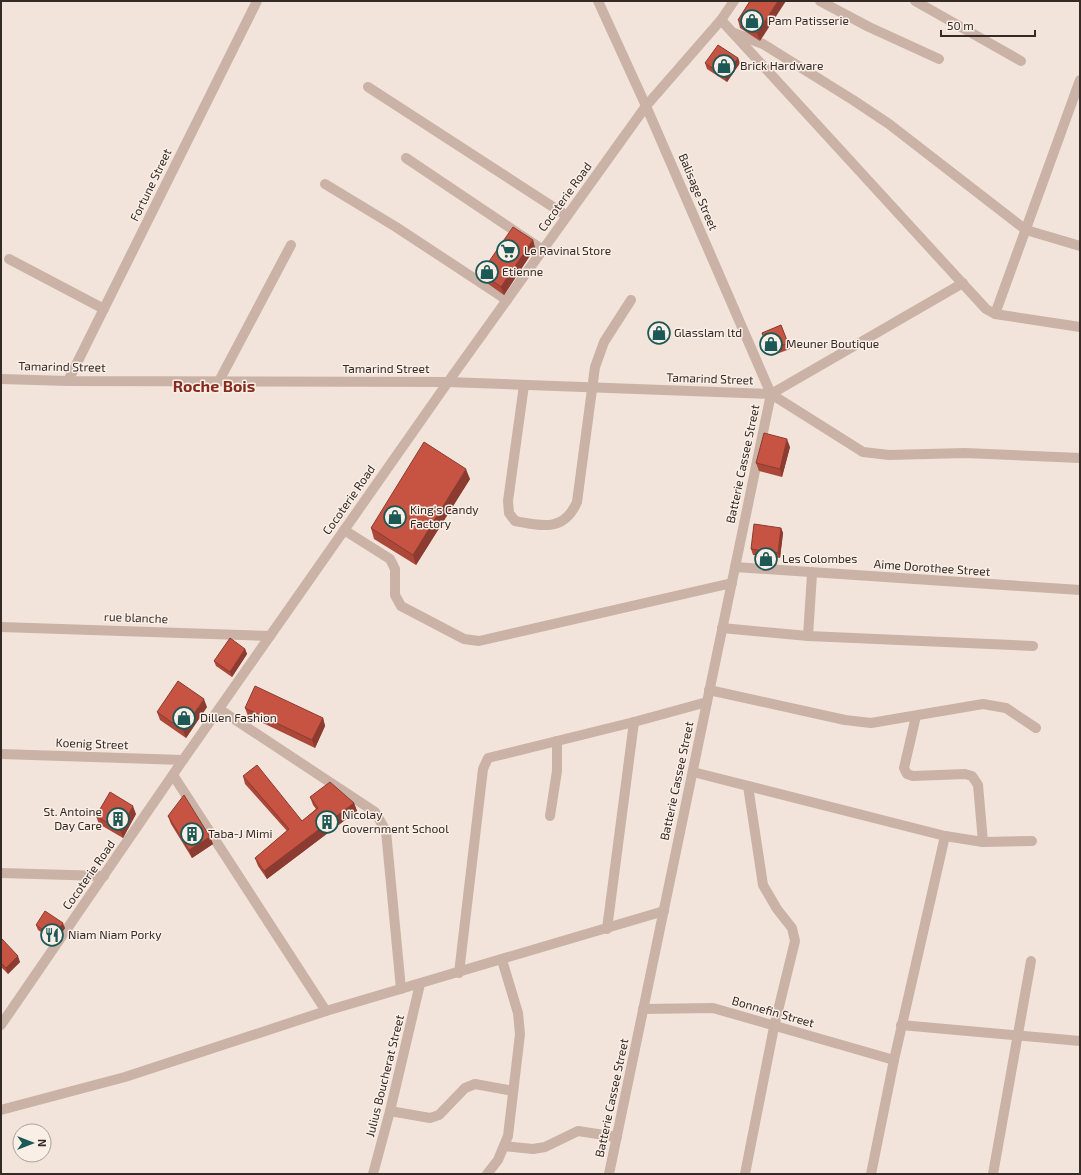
<svg xmlns="http://www.w3.org/2000/svg" width="1081" height="1175" viewBox="0 0 1081 1175" font-family="'Exo 2',sans-serif">
<style>
.lines{fill:none;stroke-linecap:round;stroke-linejoin:round}
.minor{stroke:#cab3a6;stroke-width:10}
.wall{fill:#ab483a}
.shaded-wall{fill:#8b3b2f}
.building{fill:#c75443;stroke:#8b3b2f}
.labels{text-anchor:middle;stroke-width:3;stroke-linejoin:round;paint-order:stroke}
.poi-label{font-size:12px;fill:#362a27;stroke:#faefe7;text-anchor:start}
.street-label{font-size:12px;fill:#362a27;stroke:#faefe7}
.district-label{font-size:16px;font-weight:bold;fill:#862c1f;stroke:#faefe7}
</style>
<rect width="100%" height="100%" fill="#f2e4da"/>
<g class="lines">
<!-- minor -->
<g class="minor">
<polyline points="598,1 646,106 771,394"/>
<polyline points="820,1 869,27 939,59"/>
<polyline points="915,1 1021,61"/>
<polyline points="721,20 986,309 995,314 1080,327"/>
<polyline points="734,33 763,44 853,100 889,124 1026,230 1080,246"/>
<polyline points="368,87 567,216"/>
<polyline points="406,158 543,250"/>
<polyline points="325,184 396,227 507,300"/>
<polyline points="9,259 104,309"/>
<polyline points="995,314 1080,80"/>
<polyline points="1,379 68,381 448,382 771,394"/>
<polyline points="68,381 257,1"/>
<polyline points="219,381 291,245"/>
<path d="M524 385 508 501 509 513 515 521C542 526 564 532 577 502L595 367 604 342 631 300"/>
<polyline points="771,394 863,452 889,455 965,453 1080,458"/>
<polyline points="771,394 963,283"/>
<polyline points="344,530 390,559 395,569 395,595 401,606 464,639 479,641 732,583"/>
<polyline points="735,567 1080,590"/>
<polyline points="812,574 808,636 1033,646"/>
<polyline points="1,627 270,636"/>
<polyline points="722,628 808,636"/>
<polyline points="709,690 845,720 871,723 983,704 1006,708 1036,728"/>
<polyline points="219,709 375,812 386,831 401,989"/>
<polyline points="916,716 904,768 907,774 913,776 965,774 972,776 978,785 983,842"/>
<polyline points="1,754 183,760"/>
<polyline points="693,772 945,836 983,842 1032,841"/>
<polyline points="173,775 326,1011"/>
<polyline points="550,816 557,771 557,741"/>
<polyline points="1,873 104,876"/>
<polyline points="607,929 634,722"/>
<polyline points="459,973 483,769 488,758 634,722 707,702"/>
<polyline points="643,1009 713,1008 894,1060"/>
<polyline points="1,1025 183,760 448,382 646,106 721,20 734,1"/>
<polyline points="901,1025 1080,1041"/>
<polyline points="1,1110 125,1077 326,1011 664,911"/>
<polyline points="390,1111 430,1118 439,1115 465,1088 475,1084 513,1091"/>
<polyline points="504,1146 533,1149 545,1147 578,1131 617,1137"/>
<polyline points="373,1174 390,1111 420,984"/>
<polyline points="487,1174 498,1160 508,1136 520,1034 518,1013 502,960"/>
<polyline points="609,1174 771,394"/>
<polyline points="745,1174 774,1027 795,941 792,928 777,909 763,885 748,786"/>
<polyline points="871,1174 894,1060 945,836"/>
<polyline points="993,1174 1031,961"/>
</g>
</g>
<!-- wall -->
<g class="wall">
<polygon points="750,1 760,41 740,28 738,20"/>
<polygon points="738,58 740,63 727,82 707,69 705,63"/>
<polygon points="533,240 535,248 504,295 484,281 481,273"/>
<polygon points="781,325 790,349 771,356 762,333"/>
<polygon points="790,447 782,477 759,471 756,463"/>
<polygon points="470,479 416,565 374,539 371,528"/>
<polygon points="781,528 783,533 780,558 753,555 751,549"/>
<polygon points="245,649 247,654 232,677 216,666 214,661"/>
<polygon points="207,707 186,738 160,720 157,712"/>
<polygon points="245,708 323,718 325,726 315,748 248,716"/>
<polygon points="243,776 302,821 316,809 313,805 310,797 354,803 357,811 267,879 258,866 255,858 287,831 245,784"/>
<polygon points="136,814 123,838 99,824 96,816"/>
<polygon points="168,816 210,837 213,844 192,858 171,824"/>
<polygon points="36,925 65,928 53,946 48,943 46,938 47,936 38,930"/>
<polygon points="1,940 20,962 8,974 1,967"/>
</g>
<!-- shaded-wall -->
<g class="shaded-wall">
<polygon points="778,1 786,1 760,41 757,33"/>
<polygon points="738,58 740,63 727,82 725,77"/>
<polygon points="533,240 535,248 504,295 501,287"/>
<polygon points="787,439 790,447 782,477 780,469"/>
<polygon points="466,469 470,479 416,565 413,555"/>
<polygon points="781,528 783,533 780,558 778,553"/>
<polygon points="245,649 247,654 232,677 230,672"/>
<polygon points="204,699 207,707 186,738 183,730"/>
<polygon points="323,718 325,726 315,748 312,740"/>
<polygon points="354,803 357,811 267,879 264,871"/>
<polygon points="133,806 136,814 123,838 120,830"/>
<polygon points="210,837 213,844 192,858 189,850"/>
<polygon points="63,923 65,928 53,946 51,941"/>
<polygon points="18,956 20,962 8,974 6,968"/>
</g>
<!-- building -->
<g class="building">
<polygon points="750,1 778,1 757,33 738,20"/>
<polygon points="718,45 738,58 725,77 705,63"/>
<polygon points="513,227 533,240 501,287 481,273"/>
<polygon points="781,325 788,343 769,351 762,333"/>
<polygon points="764,433 787,439 780,469 756,463"/>
<polygon points="424,442 466,469 413,555 371,528"/>
<polygon points="754,524 781,528 778,553 751,549"/>
<polygon points="230,638 245,649 230,672 214,661"/>
<polygon points="178,681 204,699 183,730 157,712"/>
<polygon points="255,686 323,718 312,740 245,708"/>
<polygon points="257,765 302,821 318,808 310,797 330,782 354,803 264,871 255,858 289,829 243,776"/>
<polygon points="110,792 133,806 120,830 96,816"/>
<polygon points="184,795 210,837 189,850 168,816"/>
<polygon points="45,911 63,923 51,941 46,938 49,934 36,925"/>
<polygon points="2,939 18,956 6,968 1,963 1,940"/>
</g>
<!-- icons -->
<defs>
<g id="shop-ring" transform="scale(1.15)"><circle r="9.5" fill="#faefe7" stroke="#1c5855" stroke-width="1.5"/><path d="M-5-2.5h2.3a2.7 3.5 0 0 1 5.4 0H5L5.5 6h-11ZM-1.5-2.5h3a1.5 2.3 0 0 0-3 0Z" fill="#1c5855"/></g>
<g id="supermarket-ring" transform="scale(1.15)"><circle r="9.5" fill="#faefe7" stroke="#1c5855" stroke-width="1.5"/><path d="M-6-5.5h2.5l.6 2H6L4.5 2H-2.5L-4.4-4H-6ZM-1.5 3.2a1.3 1.3 0 1 0 .1 0ZM3 3.2a1.3 1.3 0 1 0 .1 0Z" fill="#1c5855"/></g>
<g id="building-ring" transform="scale(1.15)"><circle r="9.5" fill="#faefe7" stroke="#1c5855" stroke-width="1.5"/><path d="M-4-6H4V6H1V3H-1V6H-4ZM-2.5-4.3h1.7v1.8h-1.7ZM.8-4.3h1.7v1.8H.8ZM-2.5-1h1.7V.8h-1.7ZM.8-1h1.7V.8H.8Z" fill="#1c5855"/></g>
<g id="restaurant-ring" transform="scale(1.15)"><circle r="9.5" fill="#faefe7" stroke="#1c5855" stroke-width="1.5"/><path d="M-5-6h1v4h1v-4h1v4h1v-4h1v5L-1.5 .5V6h-2V.5L-5-1ZM5-6V6H3V1.5H1.5Q1.5-4 5-6Z" fill="#1c5855"/></g>
</defs>
<g fill-rule="evenodd">
<use href="#shop-ring" x="752" y="21"/>
<use href="#shop-ring" x="724" y="66"/>
<use href="#supermarket-ring" x="508" y="251"/>
<use href="#shop-ring" x="487" y="272"/>
<use href="#shop-ring" x="659" y="333"/>
<use href="#shop-ring" x="771" y="344"/>
<use href="#shop-ring" x="395" y="517"/>
<use href="#shop-ring" x="766" y="559"/>
<use href="#shop-ring" x="184" y="718"/>
<use href="#building-ring" x="118" y="819"/>
<use href="#building-ring" x="327" y="822"/>
<use href="#building-ring" x="192" y="834"/>
<use href="#restaurant-ring" x="52" y="935"/>
</g>
<g class="labels">
<!-- poi labels -->
<g class="poi-label">
<text x="768" y="25">Pam Patisserie</text>
<text x="740" y="70">Brick Hardware</text>
<text x="524" y="255">Le Ravinal Store</text>
<text x="502" y="276">Etienne</text>
<text x="674" y="337">Glasslam ltd</text>
<text x="786" y="348">Meuner Boutique</text>
<text x="410" y="514">King's Candy<tspan x="410" dy="14">Factory</tspan></text>
<text x="782" y="563">Les Colombes</text>
<text x="200" y="722">Dillen Fashion</text>
<text x="102" y="816" text-anchor="end">St. Antoine<tspan x="102" dy="14">Day Care</tspan></text>
<text x="342" y="819">Nicolay<tspan x="342" dy="14">Government School</tspan></text>
<text x="208" y="838">Taba-J Mimi</text>
<text x="68" y="939">Niam Niam Porky</text>
</g>
<!-- street labels -->
<g class="street-label">
<text transform="translate(151 185) rotate(-64)" y="4">Fortune Street</text>
<text transform="translate(698 192) rotate(67)" y="4">Balisage Street</text>
<text transform="translate(565 197) rotate(-54)" y="4">Cocoterie Road</text>
<text transform="translate(62 367) rotate(1)" y="4">Tamarind Street</text>
<text x="386" y="373">Tamarind Street</text>
<text transform="translate(710 379) rotate(2)" y="4">Tamarind Street</text>
<text transform="translate(743 464) rotate(-78)" y="4">Batterie Cassee Street</text>
<text transform="translate(349 500) rotate(-55)" y="4">Cocoterie Road</text>
<text transform="translate(932 568) rotate(4)" y="4">Aime Dorothee Street</text>
<text transform="translate(136 618) rotate(2)" y="4">rue blanche</text>
<text transform="translate(92 744) rotate(2)" y="4">Koenig Street</text>
<text transform="translate(677 781) rotate(-78)" y="4">Batterie Cassee Street</text>
<text transform="translate(89 875) rotate(-55)" y="4">Cocoterie Road</text>
<text transform="translate(773 1012) rotate(16)" y="4">Bonnefin Street</text>
<text transform="translate(385 1076) rotate(-76)" y="4">Julius Boucherat Street</text>
<text transform="translate(612 1098) rotate(-78)" y="4">Batterie Cassee Street</text>
</g>
<!-- district labels -->
<g class="district-label">
<text x="214" y="392">Roche Bois</text>
</g>
</g>
<!-- border -->
<rect width="1081" height="1175" fill="none" stroke="#362a27" stroke-width="4"/>
<!-- north arrow -->
<g transform="translate(32 1143) rotate(90)"><circle r="19" fill="#faefe7" stroke="#aca09a"/>
<path d="M0-3L7 15L0 10L-7 15Z" fill="#1c5855"/>
<text y="-6" font-size="11" font-weight="bold" text-anchor="middle" fill="#362a27">N</text>
</g>
<!-- scale -->
<path d="M941 30v6h94v-6" fill="none" stroke="#362a27" stroke-width="2"/>
<text x="947" y="30" font-size="12" fill="#362a27" stroke="#faefe7" stroke-width="3" paint-order="stroke">50 m</text>
</svg>
